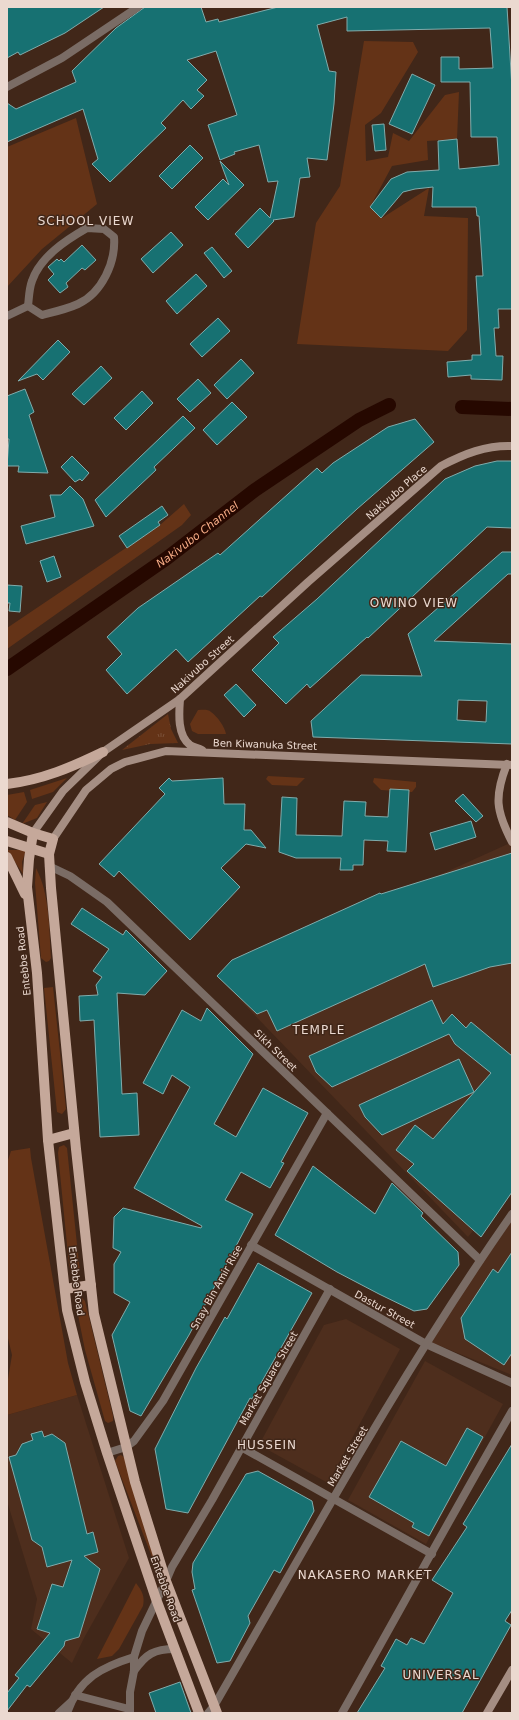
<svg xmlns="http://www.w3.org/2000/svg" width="519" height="1720" viewBox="0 0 519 1720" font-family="'DejaVu Sans',sans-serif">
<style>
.built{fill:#4e2e1d}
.grass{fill:#643317}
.park{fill:url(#park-tufts)}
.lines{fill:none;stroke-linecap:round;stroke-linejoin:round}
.canal{stroke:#260800;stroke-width:14}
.building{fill:#177172;stroke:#80acac;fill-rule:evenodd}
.minor{stroke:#7a6c65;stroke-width:8}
.tertiary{stroke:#7a6c65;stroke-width:8}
.secondary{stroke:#a58e83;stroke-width:8}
.primary{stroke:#c5a89a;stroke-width:10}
.labels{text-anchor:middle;stroke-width:3;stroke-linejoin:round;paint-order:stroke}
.street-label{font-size:10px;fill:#ebd9d0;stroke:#412719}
.water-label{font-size:11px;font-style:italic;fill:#f9ae87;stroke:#412719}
.quarter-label{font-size:12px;letter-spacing:1px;fill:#ebd9d0;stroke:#412719}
</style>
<defs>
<pattern id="park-tufts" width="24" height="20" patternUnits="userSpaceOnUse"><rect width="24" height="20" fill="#643317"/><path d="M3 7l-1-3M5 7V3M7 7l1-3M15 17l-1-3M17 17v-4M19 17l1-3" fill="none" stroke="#7a5038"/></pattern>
</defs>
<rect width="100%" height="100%" fill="#412719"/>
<!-- built -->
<g class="built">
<polygon points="512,842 512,1183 468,1237 217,976"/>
<polygon points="512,1218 512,1375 428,1341"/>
<polygon points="346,1319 400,1349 328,1483 259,1445 324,1325"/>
<polygon points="425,1361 503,1404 426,1544 348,1500"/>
<polygon points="77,1395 129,1558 84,1638 72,1663 31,1629 37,1599 7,1501 7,1415"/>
</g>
<!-- grass -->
<g class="grass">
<polygon points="364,41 413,42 418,52 381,113 365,125 366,161 388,157 393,133 409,141 445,95 459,92 457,139 427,141 428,160 392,166 370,207 382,218 429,188 424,216 468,218 467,330 448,351 297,344 316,223 340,186"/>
<polygon points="76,118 97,204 42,249 7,287 7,147"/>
<polygon points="184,504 191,515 182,525 7,649 7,628 160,525"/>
<path d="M198 710C203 710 208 709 211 712 217 716 225 727 226 734H198L192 731 190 724Z"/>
<polygon points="268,776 305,778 297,786 272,785 266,779"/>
<polygon points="67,778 53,792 32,799 30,790"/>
<polygon points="374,778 416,782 416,787 412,792 381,790 373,782"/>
<polygon points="24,792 27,802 15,820 7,815 7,795"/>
<polygon points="47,802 37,818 22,824 35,805"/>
<polygon points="7,850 26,850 22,862 23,874"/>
<path d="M36 868C50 895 49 928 51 958L49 961 46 962 41 958 35 883Z"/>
<polygon points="53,987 66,1109 62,1114 57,1112 44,988"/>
<polygon points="64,1145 67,1148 79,1264 80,1271 76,1274 71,1272 69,1265 58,1153 59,1147"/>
<polygon points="30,1148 31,1158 68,1363 77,1395 7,1415 7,1385 12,1355 7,1334 7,1163 11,1151"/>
<polygon points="82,1298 85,1301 113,1416 113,1421 108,1423 105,1421 85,1350 76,1305 77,1300"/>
<polygon points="121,1455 125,1458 159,1561 155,1565 115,1461 118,1456"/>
<path d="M136 1583C142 1591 145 1596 143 1606L119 1649 112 1656 97 1659Z"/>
</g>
<!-- park -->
<polygon class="park" points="168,714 171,729 178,743 150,744 122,750"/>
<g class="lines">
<!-- canal -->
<g class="canal">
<polyline points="462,407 512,409"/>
<path id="s1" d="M7 669 167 558 255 490 359 420 389 405"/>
</g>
</g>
<!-- building -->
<g class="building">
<polygon points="7,7 104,7 65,33 20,55 18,52 7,58"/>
<polygon points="145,7 201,7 206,22 218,19 219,22 278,7 507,7 512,88 512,309 498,309 499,328 494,328 496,356 503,356 502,380 471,379 471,375 448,377 447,362 472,360 472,355 481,355 476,276 483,276 479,216 477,216 476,207 432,207 433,187 415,189 403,192 381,218 370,207 391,179 407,172 439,170 438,141 457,139 459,169 499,165 497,137 471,137 470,82 441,82 441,57 459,57 459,69 493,68 490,28 347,31 347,17 317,25 329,71 336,72 334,104 327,160 307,158 310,177 300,178 294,217 273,220 274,221 248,248 235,234 260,208 270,218 278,181 268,182 259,145 234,152 235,154 220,160 208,125 237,115 216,51 187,60 207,80 197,90 204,96 191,109 183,100 161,123 166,128 110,182 92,164 98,159 83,109 7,142 7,103 16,109 76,82 72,71 116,28"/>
<polygon points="412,74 435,85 412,134 389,124"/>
<polygon points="384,124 386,150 375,151 372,125"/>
<polygon points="190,145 203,158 172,189 159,176"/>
<polygon points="220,161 244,185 208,220 195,207 223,179 229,185"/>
<polygon points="171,232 183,245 153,273 141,259"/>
<polygon points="82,245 96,260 85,270 82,268 66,283 68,287 60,293 48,280 54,274 48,267 57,259 59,261 61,259 64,262"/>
<polygon points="212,247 232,271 224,278 204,253"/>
<polygon points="196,274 207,286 177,314 166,301"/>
<polygon points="218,318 230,331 202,357 190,344"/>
<polygon points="58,340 70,352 43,380 37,374 18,381"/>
<polygon points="241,359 254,373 227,399 214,385"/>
<polygon points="101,366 112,378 84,405 72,394"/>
<polygon points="198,379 211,393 190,412 177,399"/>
<polygon points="25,389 34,412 29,415 48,473 18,472 19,466 7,466 9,439 7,439 7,396"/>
<polygon points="142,391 153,403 126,430 114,418"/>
<polygon points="232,402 247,417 217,445 203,430"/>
<polygon points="183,416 195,428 154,467 156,470 106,517 95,500"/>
<polygon points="415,419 434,442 357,509 262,597 260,596 188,662 176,649 127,694 106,670 122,654 107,637 138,608 218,553 220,555 317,468 322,473 333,463 388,427"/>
<polygon points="72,456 89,473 82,481 80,479 75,482 61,467"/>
<polygon points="497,461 512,461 512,528 487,527 368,638 367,637 310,688 307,684 286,704 252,670 279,643 273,637 317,599 445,479 475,466"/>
<polygon points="70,486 83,499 94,526 26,544 21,526 55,517 50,495 61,495"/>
<polygon points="162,506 168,515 158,522 160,525 127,548 119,536"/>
<path d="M502 552H512V574H508L434 641 512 644V744L313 737 311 721 361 675 422 676 408 634ZM458 700 487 701 486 722 457 720Z"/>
<polygon points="54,556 61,577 47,582 40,561"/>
<polygon points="7,585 22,586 20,612 9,611 10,603 7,603"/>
<polygon points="236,684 256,705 244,717 224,695"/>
<polygon points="169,778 172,781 223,778 224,804 245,804 244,830 251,830 266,848 246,844 221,868 240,887 190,940 119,871 114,877 99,864 165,794 159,788"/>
<polygon points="390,789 409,790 406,852 387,851 388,841 364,840 363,865 353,865 353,870 340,870 341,858 296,858 279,852 282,797 297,798 296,835 342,836 344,801 366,802 365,816 388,817"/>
<polygon points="463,794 483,816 476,822 455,801"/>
<polygon points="471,821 476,837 435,850 430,833"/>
<polygon points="512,853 512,963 490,967 433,987 425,964 277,1031 267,1010 257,1014 217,976 232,960 380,893 381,894"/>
<polygon points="82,908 123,935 126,930 167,971 145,995 117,993 122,1094 137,1093 139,1135 100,1137 94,1020 80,1021 79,996 98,995 96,985 102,977 93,971 109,949 71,924"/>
<polygon points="432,1000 443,1024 452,1014 466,1028 471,1022 512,1056 512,1192 481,1237 407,1171 414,1164 396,1150 415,1125 433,1139 491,1073 455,1044 449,1034 332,1087 316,1072 309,1056"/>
<polygon points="207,1008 253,1054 214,1124 236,1137 263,1088 308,1113 281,1162 284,1163 270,1188 241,1172 225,1200 253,1214 189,1335 141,1416 130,1411 112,1335 130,1302 114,1293 114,1264 121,1252 113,1248 114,1217 123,1208 201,1228 202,1226 134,1188 190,1087 172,1075 163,1094 143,1083 182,1010 201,1021"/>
<polygon points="459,1059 474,1092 382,1135 365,1117 359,1105"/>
<polygon points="313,1166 375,1214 392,1183 423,1213 421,1216 458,1252 459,1265 427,1309 414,1311 379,1294 337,1272 275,1235"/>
<polygon points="512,1252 512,1353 504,1365 465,1339 461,1318 493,1269 498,1273"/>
<polygon points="258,1263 312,1293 252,1399 250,1398 188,1513 166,1509 155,1449 196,1368 225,1317 227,1319"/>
<polygon points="467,1428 483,1437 429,1536 412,1527 414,1523 369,1497 401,1441 446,1466"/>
<polygon points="42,1431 44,1437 52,1434 65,1443 87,1534 93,1532 98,1552 84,1556 100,1569 79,1637 65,1641 64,1646 30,1687 27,1685 7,1711 7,1693 19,1678 15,1675 50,1633 37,1629 52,1584 63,1587 72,1560 47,1567 42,1547 32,1540 9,1457 16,1455 22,1444 33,1440 31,1434"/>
<polygon points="512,1444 512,1610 505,1621 511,1625 462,1713 357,1713 385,1668 381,1666 396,1639 407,1645 411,1638 424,1644 453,1593 432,1580 467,1527 463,1524"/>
<polygon points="258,1471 312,1501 314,1511 280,1573 274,1570 248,1616 250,1623 230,1661 217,1663 192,1590 195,1589 192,1572 193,1563 246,1474"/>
<polygon points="180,1682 191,1713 156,1713 149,1693"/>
</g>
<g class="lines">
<!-- minor -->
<g class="minor">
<path d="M87 228 104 229 114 237C116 262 102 293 78 304 67 309 54 312 42 315L28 306C29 298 29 289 32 281 40 257 66 240 87 228Z"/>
<polyline points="7,316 28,306"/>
<polyline points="49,866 70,876 107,902 480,1260"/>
<polyline points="251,1245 426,1344 512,1383"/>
<polyline points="241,1447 432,1554"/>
<polyline points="107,1453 126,1447 134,1441 163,1401 327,1113"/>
<polyline points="166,1581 172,1567 212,1500 330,1289"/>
<polyline points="59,1713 71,1702"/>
<path d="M208 1713 214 1706C310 1540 402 1371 512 1214"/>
<path d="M342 1713C399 1612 454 1511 512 1411"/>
</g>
<!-- tertiary -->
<g class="tertiary">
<polyline points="7,87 62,58 138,7"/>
<path d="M134 1671C146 1654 154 1649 175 1649"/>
<polyline points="75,1695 129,1709"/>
<path d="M67 1713C79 1678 102 1667 134 1657"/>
<polyline points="130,1713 130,1692 134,1671 134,1657 142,1631 166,1581"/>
</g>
<!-- secondary -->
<g class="secondary">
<path d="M180 699C179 713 177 735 190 745 193 747 198 748 202 750"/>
<path d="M507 764C494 797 496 811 512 842"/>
<path d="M33 833 63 791 103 752 180 699 308 582 441 466C464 454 486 445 512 446"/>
<polyline points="53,839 86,790 111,769 125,762 166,751 512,765"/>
<polyline points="487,1713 512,1670"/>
</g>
<!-- primary -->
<g class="primary">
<path d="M7 784C42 780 72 767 103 752"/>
<polyline points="7,822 33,833 53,839 49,854 51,888 76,1149 94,1314 135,1482 166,1581 217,1713"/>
<polyline points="33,833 29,859 27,887 37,973 48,1140 67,1310 85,1382 107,1453 156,1599 199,1713"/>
<polyline points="7,841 49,854"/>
<polyline points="7,857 25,894"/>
<polyline points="48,1140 74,1133"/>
<polyline points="65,1289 91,1285"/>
</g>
</g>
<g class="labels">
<!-- street labels -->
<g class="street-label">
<text transform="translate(396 492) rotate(-41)" y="4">Nakivubo Place</text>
<text transform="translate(202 664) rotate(-42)" y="4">Nakivubo Street</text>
<text transform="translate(265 744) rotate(2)" y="4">Ben Kiwanuka Street</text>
<text transform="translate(23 961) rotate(-96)" y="4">Entebbe Road</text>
<text transform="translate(276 1050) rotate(44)" y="4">Sikh Street</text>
<text transform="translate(77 1281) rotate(83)" y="4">Entebbe Road</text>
<text transform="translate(216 1287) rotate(-61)" y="4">Snay Bin Amir Rise</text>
<text transform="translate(385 1309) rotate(29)" y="4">Dastur Street</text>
<text transform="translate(268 1378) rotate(-60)" y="4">Market Square Street</text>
<text transform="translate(347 1456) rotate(-59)" y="4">Market Street</text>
<text transform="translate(166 1589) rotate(70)" y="4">Entebbe Road</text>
</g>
<!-- water labels -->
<g class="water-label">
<text dy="4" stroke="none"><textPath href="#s1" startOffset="233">Nakivubo Channel</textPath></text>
</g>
<!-- quarter labels -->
<g class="quarter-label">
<text x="86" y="225">SCHOOL VIEW</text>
<text x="414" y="607">OWINO VIEW</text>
<text x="319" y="1034">TEMPLE</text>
<text x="267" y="1449">HUSSEIN</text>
<text x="365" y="1579">NAKASERO MARKET</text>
<text x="441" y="1679">UNIVERSAL</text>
</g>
</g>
<!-- border -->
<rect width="519" height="1720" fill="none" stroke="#ebd9d0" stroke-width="16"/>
</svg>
